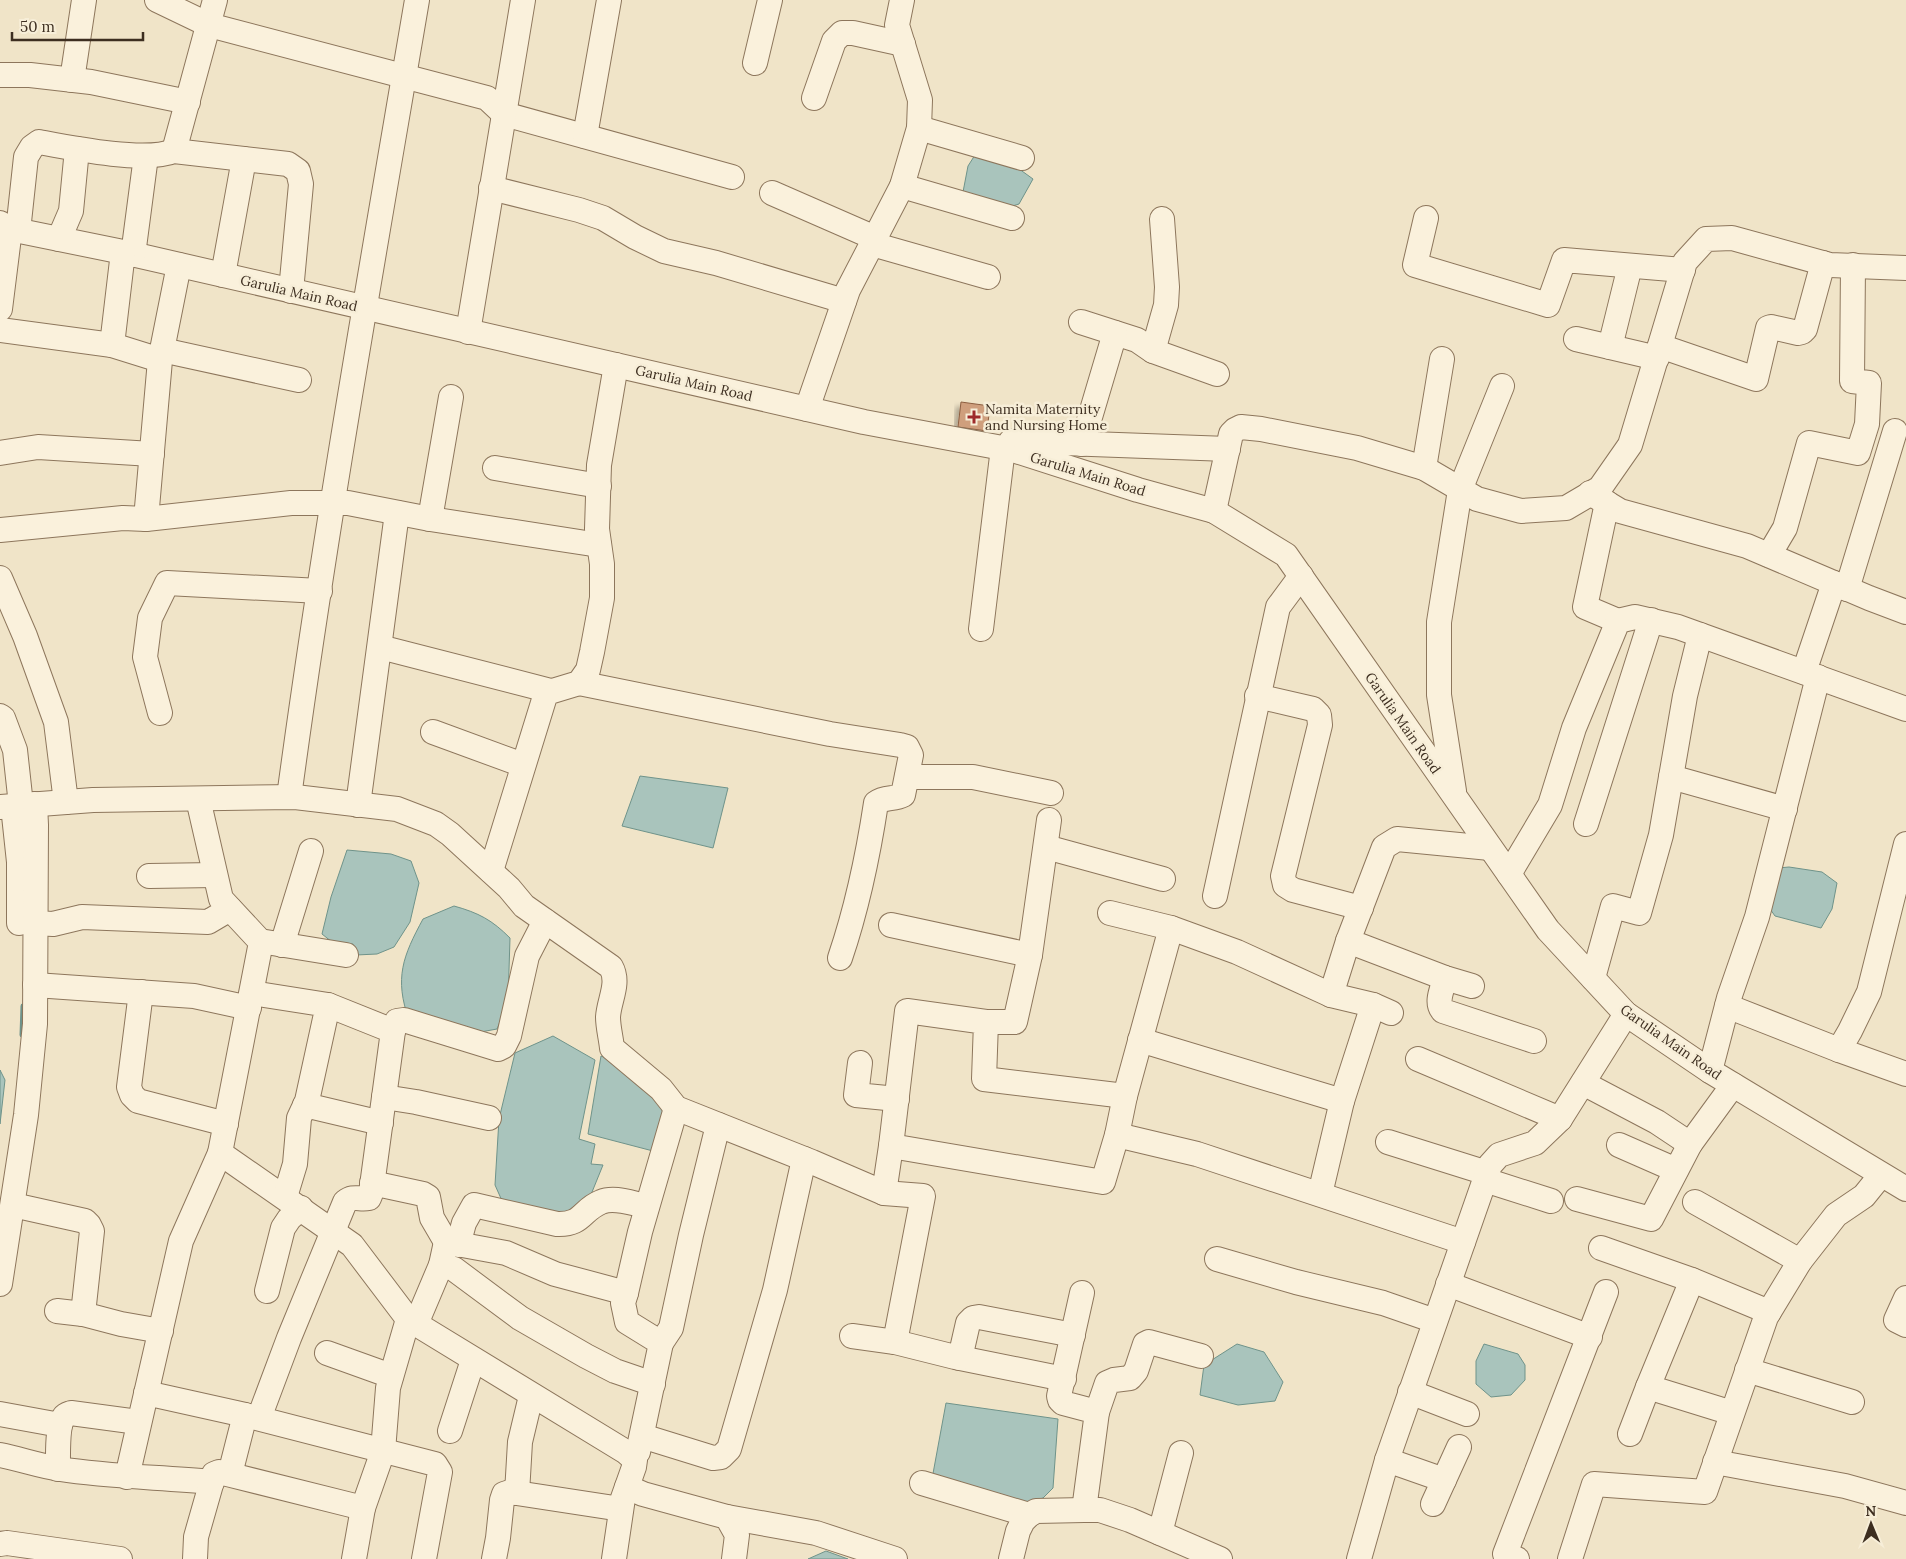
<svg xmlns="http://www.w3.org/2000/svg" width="1906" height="1559" viewBox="0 0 1906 1559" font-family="Lora,serif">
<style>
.water{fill:#a9c4bc;stroke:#6f938a}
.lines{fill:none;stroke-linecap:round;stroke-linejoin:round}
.stream{stroke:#6f938a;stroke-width:5}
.building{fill:#cf9f7d;stroke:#8d5f41;filter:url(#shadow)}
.minor-casing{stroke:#8d765c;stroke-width:26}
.minor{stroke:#faf1dc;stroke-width:24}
.poi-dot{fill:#9e2a2b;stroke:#f7eed8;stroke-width:2}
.labels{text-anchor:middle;stroke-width:5;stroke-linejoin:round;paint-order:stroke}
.street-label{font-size:14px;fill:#3d2e20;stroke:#f7eed8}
.poi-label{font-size:14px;fill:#3d2e20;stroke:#f7eed8;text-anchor:start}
</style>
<defs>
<filter id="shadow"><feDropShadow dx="-4.5" dy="4.5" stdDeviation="2.5" flood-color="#0004"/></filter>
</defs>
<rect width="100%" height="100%" fill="#f0e4c8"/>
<!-- water -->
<g class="water">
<polygon points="975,155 1004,158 1033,179 1019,204 1006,208 963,192 968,166"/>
<polygon points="640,776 728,788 713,848 622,826"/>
<polygon points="347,850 391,854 411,861 419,883 410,922 394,947 377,954 356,955 353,944 332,942 322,934 331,897"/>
<polygon points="1789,867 1822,872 1837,883 1832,909 1821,928 1775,916 1768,906 1778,868"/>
<path d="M454 906C479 913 492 920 510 938L508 1002 497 1029 475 1033 409 1020C394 978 403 956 423 919Z"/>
<polygon points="553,1036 595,1060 579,1139 595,1144 591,1164 603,1165 590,1197 563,1220 503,1203 495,1185 499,1119 515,1053"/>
<polygon points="601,1056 635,1070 665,1107 653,1151 588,1134"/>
<polygon points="0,1070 5,1080 0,1124"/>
<polygon points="1237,1344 1264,1352 1283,1382 1275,1401 1238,1405 1200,1395 1204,1365"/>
<polygon points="1484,1344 1518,1354 1525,1365 1525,1380 1511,1395 1491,1397 1476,1384 1476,1361"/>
<polygon points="946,1403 1058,1419 1053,1488 1043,1498 1022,1504 932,1479"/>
<polygon points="826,1551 848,1559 808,1559"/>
</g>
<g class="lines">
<!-- stream -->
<polyline class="stream" points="22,1035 23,1006"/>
</g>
<!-- building -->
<polygon class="building" points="961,402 990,406 987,431 958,427"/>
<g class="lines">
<!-- minor casing -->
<g class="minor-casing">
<g id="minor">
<polyline points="157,0 209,25 487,98 504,114 732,177"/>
<polyline points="755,63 770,0"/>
<polyline points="0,75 30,75 91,82 188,102"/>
<polyline points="72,80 84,0"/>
<polyline points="814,98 834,41 842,33 853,33 903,44"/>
<polyline points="919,128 1022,158"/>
<polyline points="585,136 609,0"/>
<polyline points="174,151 215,0"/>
<polyline points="902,186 1012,218"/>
<polyline points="491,188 579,210 603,218 635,237 664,251 716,263 844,301"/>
<polyline points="772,193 875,238"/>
<polyline points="1426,218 1415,265 1548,305 1564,260 1683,270"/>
<polyline points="0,223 10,229 123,252 864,422 1013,450 1138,490 1214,511 1286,555 1548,930 1626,1014 1710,1071 1906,1189"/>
<path d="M18 231 26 157 32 147 39 142C71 148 145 163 174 151L288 164 298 171 301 184 291 291"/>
<polyline points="59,239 71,211 77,149"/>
<polyline points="872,244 988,277"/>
<polyline points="133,255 146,156"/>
<polyline points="223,275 244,159"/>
<polyline points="0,309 10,229"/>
<polyline points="1081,322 1137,340 1153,351 1217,374"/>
<polyline points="0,330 112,345 160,360"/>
<polyline points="468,332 523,0"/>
<polyline points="1576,339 1657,358"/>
<polyline points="112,345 123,252"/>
<polyline points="1660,346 1756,379 1768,328 1771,327 1798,333 1802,332 1805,329 1823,263"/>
<polyline points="1610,347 1630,266"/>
<polyline points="162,350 299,380"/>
<polyline points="1153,351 1166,305 1167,287 1162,219"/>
<polyline points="807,409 848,290 902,186 919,128 920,100 897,25 902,0"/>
<polyline points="1011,441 1228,449"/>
<polyline points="1082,444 1115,333"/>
<polyline points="0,453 38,447 152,454"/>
<polyline points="495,468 599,486"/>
<polyline points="1424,468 1442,359"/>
<polyline points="1590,493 1620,511 1747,546 1869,598 1906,612"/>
<polyline points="1607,503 1585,607 1618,621"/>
<polyline points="1214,511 1231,434 1235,430 1241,427 1261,429 1357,448 1424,468 1477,499 1521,511 1566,508 1600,488 1630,445 1685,262 1706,239 1732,238 1830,265 1906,268"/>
<polyline points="146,519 160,360 179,265"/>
<polyline points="430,519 451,397"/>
<polyline points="0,530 123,518 146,519 291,503 348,503 430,519 599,545"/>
<polyline points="1769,555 1785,528 1809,443 1858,453 1867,424 1869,383 1852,381 1853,265"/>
<polyline points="0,578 25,636 56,722 66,802"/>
<polyline points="1847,589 1895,431"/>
<polyline points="981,629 1003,448"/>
<polyline points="380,647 551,691"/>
<polyline points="1804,672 1834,583"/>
<path d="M579 683 830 734 900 745 907 747 911 755 903 795C894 800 885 796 876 803 868 856 857 908 840 958"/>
<polyline points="1257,696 1313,709 1319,715 1320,725 1283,876 1285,885 1293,890 1361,908"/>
<polyline points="160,713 145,657 150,618 167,583 320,591"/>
<polyline points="0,716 3,718 15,750 21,805"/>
<polyline points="433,732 523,765"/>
<polyline points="907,777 973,777 1051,793"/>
<polyline points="1671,777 1785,809"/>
<polyline points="1454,791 1439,695 1439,622 1460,490 1502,386"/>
<path d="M289 797C325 530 372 265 417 0"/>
<polyline points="198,799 221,899 261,942 220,1153 352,1245 408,1319 626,1452 635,1460 634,1467 623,1498 614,1559"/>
<polyline points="358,805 397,513"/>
<polyline points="13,806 19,862 19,923"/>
<path d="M0 807 93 800 295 797 397 809 436 824 450 834 509 888 524 906 611 967C620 983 609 1000 608 1017 608 1027 611 1038 612 1048L661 1089 676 1108 812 1162 884 1193 891 1146 907 1011 986 1022 984 1079 1125 1096"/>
<polyline points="1586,824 1651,620"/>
<polyline points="1906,844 1869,992 1850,1031 1839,1050 1906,1074"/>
<polyline points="1046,847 1163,879"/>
<polyline points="491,871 546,693 579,683 588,670 592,652 602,598 602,564 597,529 599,465 616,365"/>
<polyline points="1509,874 1550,805 1574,728 1618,621 1635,617 1678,627 1906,709"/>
<polyline points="149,876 215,875"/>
<polyline points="1215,896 1278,607 1301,576"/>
<polyline points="1110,913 1171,928 1237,952 1331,995 1373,1005 1391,1013"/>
<polyline points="35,923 53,924 82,917 208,922 230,909"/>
<polyline points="891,925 1030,955"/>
<polyline points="266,942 346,955"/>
<polyline points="282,945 311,851"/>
<path d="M1445 978C1443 988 1435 1002 1443 1011L1534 1041"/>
<polyline points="1593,978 1613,906 1639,913 1661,835 1685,696 1700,635"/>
<polyline points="35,985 194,996 249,1008"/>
<polyline points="1472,986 1445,978 1348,941 1384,847 1397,839 1490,848"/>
<polyline points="141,992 129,1087 132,1095 138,1101 226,1124"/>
<polyline points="252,993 328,1005 307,1101 299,1118 295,1164 285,1197"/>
<polyline points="1331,995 1348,941"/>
<polyline points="1727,1006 1839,1050"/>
<polyline points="986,1022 1015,1022 1030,955 1049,820"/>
<polyline points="393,1031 397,1021 404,1020 498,1049 504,1046 509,1036 527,956 545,921"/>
<polyline points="1140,1040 1342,1101"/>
<polyline points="1418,1059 1560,1119"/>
<polyline points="860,1063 856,1095 897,1099"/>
<polyline points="1710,1071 1729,998 1757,917 1818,677"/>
<polyline points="1583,1083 1657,1122 1690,1144"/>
<polyline points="384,1097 416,1102 489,1118"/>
<polyline points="305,1105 381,1123"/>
<polyline points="1117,1135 1197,1154 1463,1242"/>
<polyline points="1388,1142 1487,1173"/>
<polyline points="1619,1145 1676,1170"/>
<polyline points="891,1146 1103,1182 1117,1135 1125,1096 1171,928"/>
<polyline points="1485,1180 1551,1201"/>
<polyline points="372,1183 423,1194 428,1197 432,1218 446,1242"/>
<polyline points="884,1193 923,1196 895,1342"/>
<polyline points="1320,1194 1342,1101 1373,1005"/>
<polyline points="1577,1199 1651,1219 1690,1144 1733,1085"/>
<polyline points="1695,1202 1800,1261"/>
<polyline points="13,1205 85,1221 89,1225 92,1231 83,1314"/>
<path d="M458 1245 464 1223 474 1205 557 1224C583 1225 581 1210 601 1202 615 1196 633 1204 647 1206"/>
<polyline points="1601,1248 1692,1280 1769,1312"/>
<polyline points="1217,1259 1296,1282 1383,1303 1435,1321"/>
<polyline points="441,1265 454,1269 520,1318 586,1356 615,1371 653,1384"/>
<polyline points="0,1284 26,1115 35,1024 36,825 35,804"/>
<polyline points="1448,1284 1590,1337"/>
<polyline points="267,1291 283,1228 289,1219 301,1208"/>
<polyline points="1082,1293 1059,1396 1060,1400 1063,1403 1097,1412 1084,1510"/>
<polyline points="1906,1298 1896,1320 1906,1325"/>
<polyline points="57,1311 83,1314 121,1324 161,1331"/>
<polyline points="416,1324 441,1265 446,1242 506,1253 555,1274 626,1293"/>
<polyline points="852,1336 895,1342 955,1357 1064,1379"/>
<polyline points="661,1343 671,1328 691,1235 718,1125"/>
<polyline points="327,1353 391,1376"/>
<polyline points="960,1358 968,1323 973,1318 979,1317 1073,1335"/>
<polyline points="1747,1370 1852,1402"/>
<polyline points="1648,1387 1732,1413"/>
<polyline points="1410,1392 1467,1414"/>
<polyline points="146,1393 245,1415 435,1464 440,1472 424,1559"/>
<polyline points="1097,1412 1107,1383 1114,1380 1130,1378 1136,1371 1145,1344 1149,1342 1201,1356"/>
<polyline points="0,1414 60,1425"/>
<path d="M259 1418 289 1338 345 1202C354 1195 359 1200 369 1198L371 1193 393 1031 328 1005"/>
<polyline points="450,1431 473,1360"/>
<polyline points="1630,1434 1648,1387 1692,1280"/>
<polyline points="642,1436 713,1458 721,1457 729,1449 775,1290 804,1159"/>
<polyline points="638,1452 661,1343 627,1322 623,1303 626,1293 640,1232 676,1108"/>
<path d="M0 1455C20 1459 40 1466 60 1469 110 1477 161 1477 212 1482"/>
<polyline points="1387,1460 1444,1480"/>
<polyline points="1715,1462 1845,1486 1906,1503"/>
<path d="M58 1469C58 1457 57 1425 64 1417 66 1414 68 1414 71 1413L138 1422"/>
<polyline points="230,1474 245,1415"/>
<polyline points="127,1477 181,1241 220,1153"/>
<polyline points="922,1483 1029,1515"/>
<polyline points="627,1487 643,1494 727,1517 737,1535 734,1559"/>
<polyline points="517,1493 520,1442 531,1396"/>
<polyline points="1433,1504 1459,1447"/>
<polyline points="727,1517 816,1533 895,1559"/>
<polyline points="1160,1533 1181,1453"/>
<polyline points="0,1544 7,1543 120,1559"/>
<polyline points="195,1559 196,1537 214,1474 219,1472 363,1508"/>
<polyline points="354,1559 363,1508 383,1451 388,1388 408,1319"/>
<polyline points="494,1559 498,1538 502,1500 504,1494 510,1492 621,1509"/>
<polyline points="1011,1559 1018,1531 1023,1521 1029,1515 1036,1511 1084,1510 1100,1510 1130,1520 1220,1559"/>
<polyline points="1359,1559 1387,1460 1490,1165 1499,1155 1535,1143 1560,1119 1626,1014"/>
<polyline points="1517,1559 1505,1554 1606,1292"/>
<polyline points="1570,1559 1594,1484 1705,1492 1766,1317 1800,1261 1836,1215 1864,1196 1881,1175"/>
</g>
</g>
<!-- minor -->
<use href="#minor" class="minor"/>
</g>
<!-- markers -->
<path class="poi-dot" d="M971.5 409.5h5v5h5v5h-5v5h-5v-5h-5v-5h5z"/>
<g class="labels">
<!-- street labels -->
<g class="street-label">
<text transform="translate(299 293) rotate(13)" y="5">Garulia Main Road</text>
<text transform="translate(694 383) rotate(13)" y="5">Garulia Main Road</text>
<text transform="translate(1088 474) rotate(17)" y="5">Garulia Main Road</text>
<text transform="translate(1403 723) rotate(55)" y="5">Garulia Main Road</text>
<text transform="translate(1671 1042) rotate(35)" y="5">Garulia Main Road</text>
</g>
<!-- poi labels -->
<g class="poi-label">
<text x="985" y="414">Namita Maternity<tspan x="985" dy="16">and Nursing Home</tspan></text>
</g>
</g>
<!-- north arrow -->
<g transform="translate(1871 1524) rotate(359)" stroke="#f7eed8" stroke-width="4" paint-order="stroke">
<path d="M0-4L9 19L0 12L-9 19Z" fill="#3d2e20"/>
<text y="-8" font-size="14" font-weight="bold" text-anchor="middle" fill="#3d2e20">N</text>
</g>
<!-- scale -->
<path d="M12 32v8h131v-8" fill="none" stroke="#3d2e20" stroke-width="2.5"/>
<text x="20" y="32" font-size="15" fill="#3d2e20" stroke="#f7eed8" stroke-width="4" paint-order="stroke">50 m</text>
</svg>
